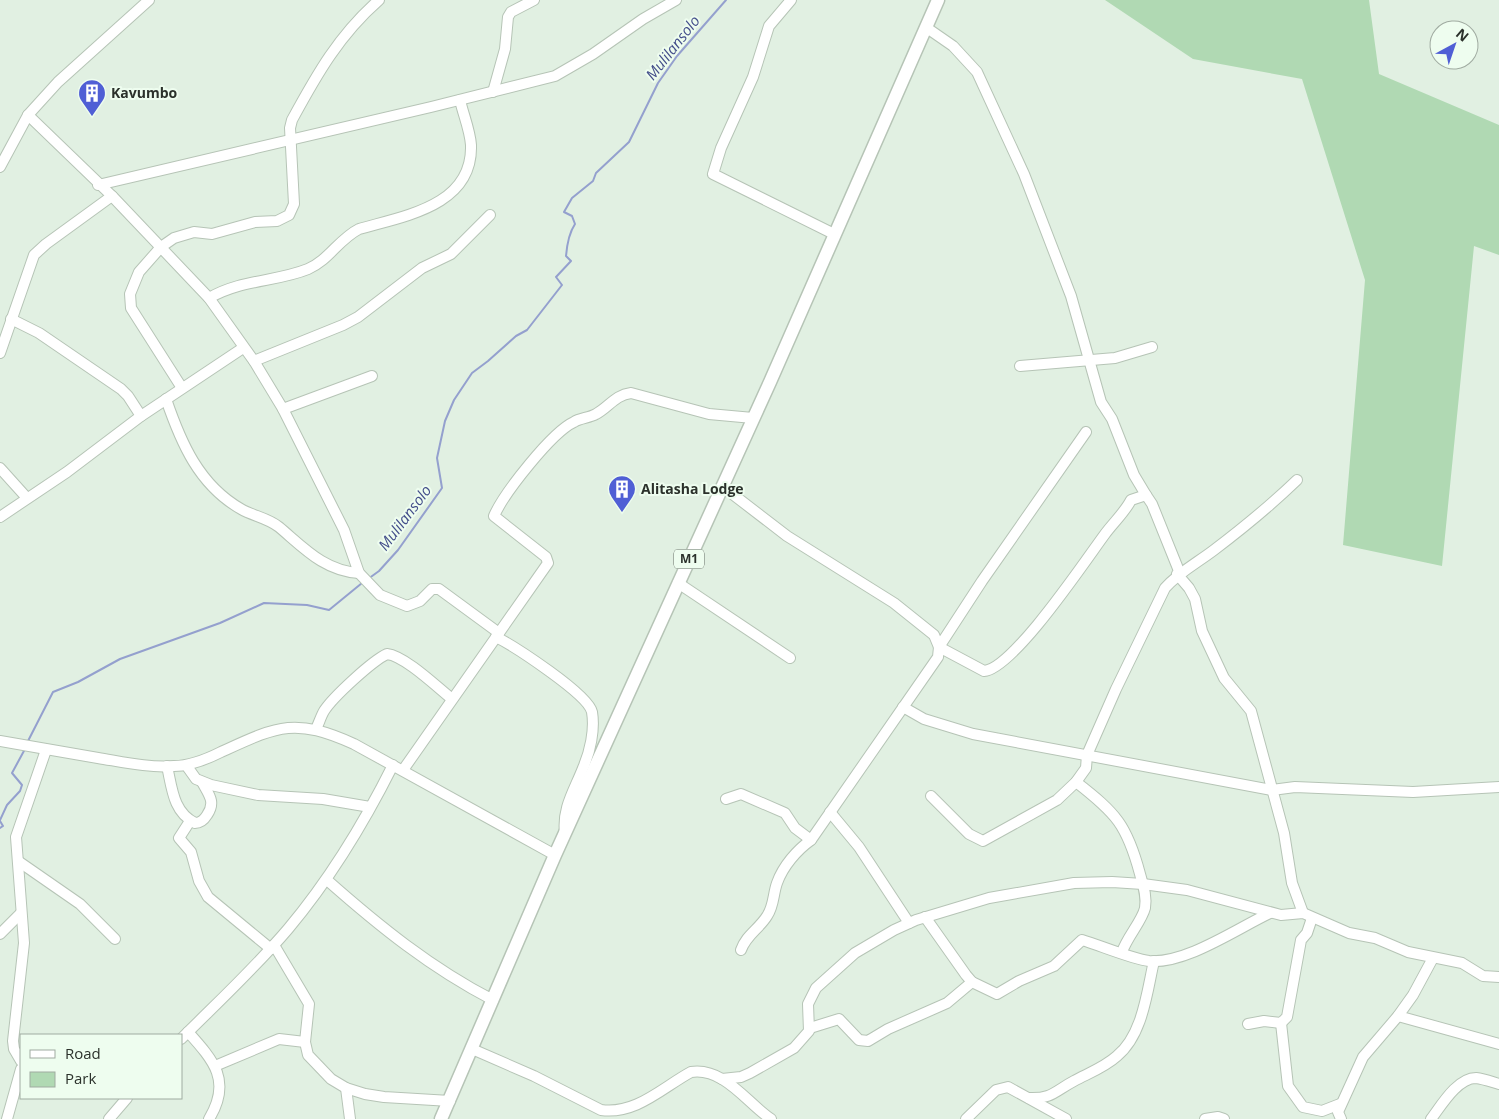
<svg xmlns="http://www.w3.org/2000/svg" width="1499" height="1119" viewBox="0 0 1499 1119" font-family="'Open Sans',sans-serif">
<style>
.green{fill:#b0d9b3}
.lines{fill:none;stroke-linecap:round;stroke-linejoin:round}
.stream{stroke:#94a0ce;stroke-width:2}
.minor-casing{stroke:#b6c4b6;stroke-width:12}
.major-casing{stroke:#b6c4b6;stroke-width:15}
.minor{stroke:#fff;stroke-width:10}
.major{stroke:#fff;stroke-width:12}
.labels{text-anchor:middle;stroke-width:4;stroke-linejoin:round;paint-order:stroke}
.shield{fill:#eefdef;stroke:#666e66;stroke-width:1}
.shield-label{font-size:12px;font-weight:bold;fill:#2b312b}
.poi-label{font-size:14px;font-weight:bold;fill:#2b312b;stroke:#eefdef;text-anchor:start}
.water-label{font-size:15px;font-style:italic;fill:#434e8a;stroke:#eefdef}
</style>
<rect width="100%" height="100%" fill="#e1f0e2"/>
<!-- green -->
<polygon class="green" points="1105,0 1369,0 1379,74 1499,125 1499,255 1474,246 1442,566 1343,545 1365,280 1302,79 1193,59"/>
<g class="lines">
<!-- stream -->
<g class="stream">
<path d="M368 579 379 571 398 550 442 488 437 458 445 421 454 400 472 373 488 361 516 336 527 330 562 285 556 277 571 261 566 256C567 244 569 233 575 224L572 216 564 212 572 198 593 181 596 173 629 142 658 83 677 56 726 0"/>
<polyline points="27,743 53,692 78,682 120,659 220,623 264,603 307,605 329,610 362,583"/>
<polyline points="0,820 7,805 20,791 22,785 12,773 25,749"/>
<polyline points="0,821 3,826 0,828"/>
</g>
<!-- minor casing -->
<g class="minor-casing">
<g id="minor">
<polyline points="791,0 769,26 753,77 721,148 713,174 834,234"/>
<polyline points="927,28 953,46 977,72 1024,174 1071,296 1101,402 1112,419 1134,475 1146,495"/>
<polyline points="493,92 505,49 508,17 511,12 534,0"/>
<polyline points="28,115 112,196 209,298 254,361 283,409 344,530 359,573 380,595 407,606 420,601 432,589 439,589 499,633"/>
<polyline points="0,167 28,115 58,82 149,0"/>
<polyline points="98,185 431,107 555,76 593,54 643,19 676,0"/>
<path d="M209 298C242 279 276 282 308 269 329 260 339 239 359 229 404 216 473 206 471 145 470 130 463 114 460 100"/>
<polyline points="11,319 39,333 121,389 128,396 141,416"/>
<polyline points="0,353 34,255 46,244 112,196"/>
<polyline points="254,361 343,325 358,317 422,268 451,254 490,215"/>
<polyline points="1020,366 1115,358 1152,347"/>
<path d="M182 388 131 308 130 294 139 272 161 247 174 238 194 232 212 234 255 222 277 221 289 215 294 204 290 128 292 120C317 74 339 35 379 0"/>
<path d="M166 399C181 443 199 485 241 509 253 516 268 518 279 527 303 547 324 571 359 573"/>
<polyline points="283,409 372,376"/>
<polyline points="0,468 27,498"/>
<path d="M722 486 787 536 894 603 934 635 939 647 984 671C1013 669 1085 561 1105 534 1113 523 1125 512 1131 500L1146 495 1152 504 1179 571 1177 574 1189 588 1195 599 1202 631 1224 678 1251 711 1284 833 1292 883 1303 913"/>
<polyline points="0,517 67,472 141,416 243,348"/>
<polyline points="678,583 790,658"/>
<path d="M496 637C514 646 588 694 592 712 595 730 590 752 583 768 574 791 562 808 565 833"/>
<polyline points="903,707 924,719 973,734 1272,790 1295,787 1413,792 1499,787"/>
<path d="M316 729C319 723 321 716 324 711 333 697 372 661 387 654 405 656 437 687 452 699"/>
<path d="M0 741C33 747 65 752 98 758 123 762 149 768 174 766 190 766 207 759 221 752 278 726 294 717 354 744L555 855"/>
<polyline points="186,765 196,779 211,785 258,795 323,799 370,807"/>
<path d="M167 766C172 788 173 812 195 823 201 823 204 820 207 815 216 802 209 795 202 782"/>
<path d="M403 770 548 563 546 557 494 516C504 493 552 432 574 422 580 418 589 418 596 414 609 407 615 395 631 393L709 414 753 418"/>
<path d="M1076 782C1116 813 1127 825 1140 874 1143 885 1147 896 1145 908 1142 921 1127 937 1122 952"/>
<path d="M931 796 969 834 983 841 1057 800 1076 782 1086 768 1087 755 1116 689 1165 588C1179 572 1197 563 1214 550 1243 528 1271 505 1297 480"/>
<polyline points="726,799 741,794 785,813 795,828 811,840"/>
<polyline points="830,812 859,847 909,923"/>
<polyline points="190,821 179,838 191,852 199,881 208,897 271,949"/>
<polyline points="18,861 80,904 115,939"/>
<path d="M327 880C379 926 431 968 493 1000"/>
<path d="M925 917 966 975 972 982 997 994 1019 981 1054 966 1082 940C1099 945 1132 959 1149 961 1186 964 1236 929 1270 913"/>
<polyline points="0,934 21,913"/>
<polyline points="274,945 309,1004 305,1042 308,1055 331,1079 346,1088 365,1094 384,1097 450,1101"/>
<path d="M741 950C746 935 759 929 767 916 774 906 773 894 777 883 783 866 797 850 811 840L938 657 939 647 982 581 1086 432"/>
<polyline points="1398,1016 1499,1044"/>
<polyline points="1281,1023 1288,1086 1303,1107 1322,1111 1340,1104"/>
<polyline points="1248,1024 1264,1021 1281,1023 1287,1017 1301,940 1307,933 1312,918"/>
<polyline points="810,1028 839,1019 859,1040 868,1041 888,1029 947,1003 972,982"/>
<path d="M188 1032C214 1061 232 1081 209 1119"/>
<path d="M181 1039C217 1003 255 968 288 929 330 879 364 823 393 765"/>
<path d="M472 1049 534 1076 601 1110C636 1115 663 1087 691 1072 724 1067 747 1103 771 1119"/>
<polyline points="21,1061 14,1049 13,1041 24,943 16,837 46,750"/>
<polyline points="215,1066 279,1039 305,1042"/>
<polyline points="722,1079 741,1077 750,1073 794,1048 809,1031 808,1004 816,988 855,953 894,930 916,920 989,898 1074,883 1112,882 1143,884 1187,890 1281,915 1303,913 1349,933 1375,938 1408,952 1462,963 1483,976 1499,977"/>
<polyline points="346,1088 350,1119"/>
<path d="M1029 1098C1052 1099 1055 1091 1074 1081 1089 1073 1105 1067 1117 1056 1143 1035 1147 991 1154 961"/>
<polyline points="7,1119 21,1069"/>
<polyline points="109,1119 127,1098"/>
<polyline points="966,1119 996,1090 1008,1087 1066,1119"/>
<polyline points="1205,1119 1218,1117 1224,1119"/>
<polyline points="1341,1119 1338,1112 1363,1057 1398,1016 1413,995 1433,958"/>
<path d="M1431 1119C1441 1106 1457 1078 1476 1078 1484 1079 1492 1082 1499 1084"/>
</g>
</g>
<!-- major casing -->
<g class="major-casing">
<polyline id="major" points="441,1119 555,855 770,382 938,0"/>
</g>
<!-- minor -->
<use href="#minor" class="minor"/>
<!-- major -->
<use href="#major" class="major"/>
</g>
<!-- icons -->
<defs>
<g id="building-pin" transform="scale(1.4375)"><path d="M0 17L-7.5 6A9.5 9.5 0 1 1 7.5 6Z" fill="#505fd5" stroke="#eefdef"/><path d="M-4-6H4V6H1V3H-1V6H-4ZM-2.5-4.3h1.7v1.8h-1.7ZM.8-4.3h1.7v1.8H.8ZM-2.5-1h1.7V.8h-1.7ZM.8-1h1.7V.8H.8Z" fill="#fff"/></g>
</defs>
<g fill-rule="evenodd">
<use href="#building-pin" x="92" y="93"/>
<use href="#building-pin" x="622" y="489"/>
</g>
<g class="labels">
<!-- shield labels -->
<rect class="shield" x="674" y="549.5" width="30" height="19" rx="4"/>
<g class="shield-label">
<text x="689" y="563">M1</text>
</g>
<!-- poi labels -->
<g class="poi-label">
<text x="111" y="98">Kavumbo</text>
<text x="641" y="494">Alitasha Lodge</text>
</g>
<!-- water labels -->
<g class="water-label">
<text transform="translate(673 48) rotate(-52)" y="5">Mulilansolo</text>
<text transform="translate(405 518) rotate(-53)" y="5">Mulilansolo</text>
</g>
</g>
<!-- legend -->
<rect x="20" y="1034" width="162" height="65" fill="#eefdef" stroke="#a0aba1"/>
<rect x="30" y="1050" width="25" height="8" fill="#ffffff" stroke="#a0aba1"/>
<text x="65" y="1059" font-size="15" fill="#2b312b">Road</text>
<rect x="30" y="1072" width="25" height="15" fill="#b0d9b3" stroke="#a0aba1"/>
<text x="65" y="1084" font-size="15" fill="#2b312b">Park</text>
<!-- north arrow -->
<g transform="translate(1454 45) rotate(40)"><circle r="24" fill="#eefdef" stroke="#a0aba1"/>
<path d="M0-4L9 19L0 12L-9 19Z" fill="#505fd5"/>
<text y="-8" font-size="14" font-weight="bold" text-anchor="middle" fill="#2b312b">N</text>
</g>
</svg>
